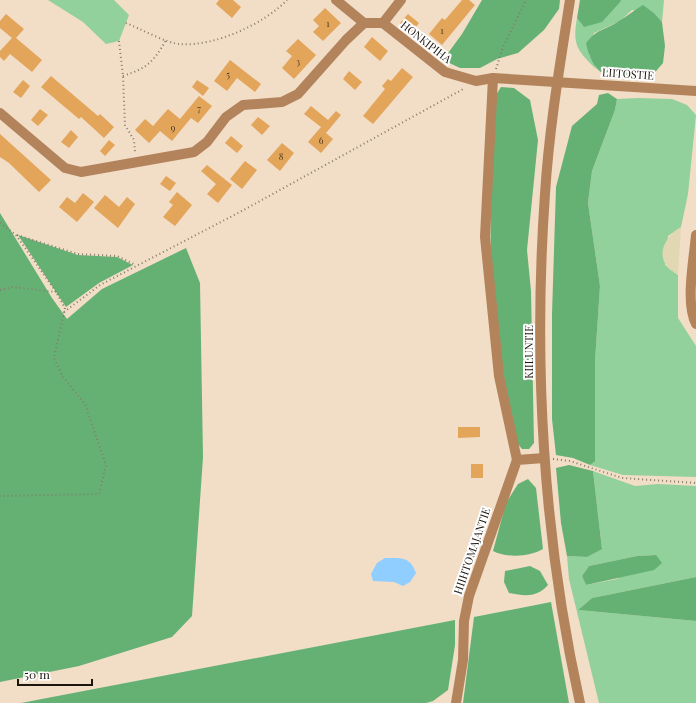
<svg xmlns="http://www.w3.org/2000/svg" width="696" height="703" viewBox="0 0 696 703" font-family="'Playfair Display',serif">
<style>
.green{fill:#92d09c;fill-rule:evenodd}
.forest{fill:#65b174}
.sand{fill:#e1d7b2}
.water{fill:#8fcefe}
.building{fill:#e3a55a}
.lines{fill:none;stroke-linecap:round;stroke-linejoin:round}
.path{stroke:#887b6b;stroke-width:2;stroke-dasharray:1 3;stroke-linecap:butt}
.minor{stroke:#b3835c;stroke-width:10}
.labels{text-anchor:middle;stroke-width:4;stroke-linejoin:round;paint-order:stroke}
.number-label{font-size:9px;fill:#4d3920}
.street-label{font-size:11px;fill:#1b150d;stroke:#fff}
</style>
<rect width="100%" height="100%" fill="#f2ddc7"/>
<!-- green -->
<g class="green">
<polygon points="48,0 114,0 129,15 119,41 106,44 83,22"/>
<path d="M620 0H664L662 22 655 14 632 10 620 21 594 33 589 55 597 70C578 51 572 46 577 18L584 26Z"/>
<polygon points="638,98 672,99 687,105 696,115 688,194 681,227 668,236 665,265 678,275 678,318 696,346 696,477 623,475 590,465 595,460 595,361 600,286 588,203 592,171 615,110 617,99"/>
<path d="M593 471 635 486 658 484 696 486V577L592 598 578 610 696 621V703H599L569 579 567 556 587 557 602 548ZM656 555 617 579 586 585 582 576 589 566 637 556Z"/>
</g>
<!-- forest -->
<g class="forest">
<polygon points="482,0 560,0 559,9 544,30 518,53 497,59 480,68 460,68 443,60 462,34"/>
<polygon points="580,0 620,0 621,1 602,22 584,27 577,18"/>
<path d="M643 5 655 14 662 22 665 46 663 63 651 77C616 77 595 85 586 43 598 28 604 31 619 21 628 16 634 10 643 5Z"/>
<path d="M501 87 514 88 530 100 538 140 527 250 531 291 534 443 529 449H522L517 443C504 385 494 325 491 265 489 208 494 151 496 95Z"/>
<polygon points="608,93 617,99 615,110 592,171 588,203 600,286 595,361 595,461 590,465 573,458 556,455 552,419 552,314 556,187 572,126 597,104 599,95"/>
<polygon points="0,213 52,298 67,319 102,289 186,248 200,283 203,457 192,616 172,637 79,666 0,682"/>
<polygon points="18,235 78,255 117,257 133,265 99,283 66,307"/>
<polygon points="569,465 593,471 602,549 587,557 567,556 561,523 556,468"/>
<path d="M528 479 536 488 543 549C529 557 507 558 493 551L506 503 518 484Z"/>
<polygon points="656,555 662,563 654,570 586,585 582,576 589,566 637,556"/>
<path d="M530 566 540 571 548 585C536 598 525 596 509 593L504 582 505 571Z"/>
<polygon points="696,577 696,621 578,610 592,598"/>
<polygon points="551,602 569,703 463,703 474,617"/>
<polygon points="455,620 455,645 448,690 433,701 426,703 21,703"/>
</g>
<!-- sand -->
<path class="sand" d="M681 227 678 275C674 272 668 269 666 265 656 249 669 235 681 227Z"/>
<!-- water -->
<path class="water" d="M385 558C401 558 410 556 416 573L410 582 403 586 394 582 373 581 371 574 377 563Z"/>
<!-- building -->
<g class="building">
<polygon points="219,0 233,0 241,7 232,18 216,4"/>
<polygon points="462,0 469,0 475,5 442,45 429,34 442,18 445,20"/>
<polygon points="325,8 341,23 323,41 313,32 319,26 313,20"/>
<polygon points="6,14 24,29 16,38 42,60 32,72 10,54 4,61 0,57 0,51 12,38 0,28 0,21"/>
<polygon points="408,14 419,23 412,32 400,23"/>
<polygon points="372,37 388,51 380,61 364,47"/>
<polygon points="298,39 316,55 294,79 282,68 292,56 286,51"/>
<polygon points="230,60 261,84 255,92 237,78 227,91 214,81"/>
<polygon points="402,68 413,77 373,124 363,116 385,89 382,86 388,79 391,81"/>
<polygon points="349,71 362,82 355,90 343,79"/>
<polygon points="51,76 98,116 100,114 114,127 104,138 81,117 79,119 41,87"/>
<polygon points="23,80 30,86 21,98 13,92"/>
<polygon points="197,80 209,88 203,96 192,87"/>
<polygon points="199,96 212,106 198,123 191,118 172,141 160,131 149,143 135,130 145,119 153,126 168,109 180,119"/>
<polygon points="311,106 328,120 336,111 341,115 326,133 333,139 321,153 308,142 321,127 304,114"/>
<polygon points="40,109 48,115 38,126 31,120"/>
<polygon points="258,117 270,126 262,135 251,125"/>
<polygon points="71,130 78,137 69,148 61,142"/>
<polygon points="0,134 51,180 39,192 9,163 0,157"/>
<polygon points="231,136 243,146 237,153 225,143"/>
<polygon points="109,140 115,145 105,156 100,151"/>
<polygon points="282,143 294,153 280,171 267,160"/>
<polygon points="245,161 257,170 242,189 230,179"/>
<polygon points="207,165 232,185 218,203 207,194 216,184 201,171"/>
<polygon points="166,176 176,183 170,191 160,184"/>
<polygon points="177,192 192,205 175,226 163,217 173,205 169,202"/>
<polygon points="83,193 94,202 77,222 59,207 67,197 75,203"/>
<polygon points="105,195 119,207 127,197 135,204 118,228 94,208"/>
<polygon points="458,427 480,427 480,437 458,438"/>
<rect x="471" y="464" width="12" height="14"/>
</g>
<g class="lines">
<!-- path -->
<g class="path">
<path d="M126 23C139 28 168 44 180 44 214 47 264 24 287 0"/>
<polyline points="119,41 123,76 125,125 134,140 135,152"/>
<polyline points="496,69 503,47 526,0"/>
<path d="M123 76C147 68 153 63 166 40"/>
<polyline points="0,223 16,235 56,292 65,308 54,358 63,377 85,404 106,465 99,494 0,496"/>
<polyline points="17,235 78,254 117,256 136,265"/>
<polyline points="0,290 12,287 56,292"/>
<polyline points="64,312 100,285 240,212 465,88"/>
<polyline points="553,459 570,461 622,478 696,483"/>
</g>
<!-- minor -->
<g class="minor">
<polyline points="336,0 364,23 383,23 445,72 476,81 493,78 696,91"/>
<path d="M570 0C560 64 549 129 545 194 533 363 543 538 580 703"/>
<polyline points="383,23 401,0"/>
<polyline points="493,78 485,237 499,376 517,460"/>
<polyline points="0,113 65,168 81,172 194,152 207,142 226,117 243,105 282,102 298,94 346,40 364,23"/>
<path d="M696 235C694 259 685 303 696 324"/>
<polyline points="456,703 463,660 464,621 469,596 517,460 544,458"/>
</g>
</g>
<g class="labels">
<!-- number labels -->
<g class="number-label">
<text x="328" y="27">1</text>
<text x="442" y="34">1</text>
<text x="298" y="65">3</text>
<text x="228" y="78">5</text>
<text x="199" y="112">7</text>
<text x="173" y="131">9</text>
<text x="321" y="144">6</text>
<text x="281" y="160">8</text>
</g>
<!-- street labels -->
<g class="street-label">
<text transform="translate(426 42) rotate(38)" y="4">HONKIPIHA</text>
<text transform="translate(628 74) rotate(4)" y="4">LIITOSTIE</text>
<text transform="translate(529 352) rotate(-90)" y="4">KIILUNTIE</text>
<text transform="translate(472 551) rotate(-71)" y="4">HIIHTOMAJANTIE</text>
</g>
</g>
<!-- scale -->
<path d="M18 679v6h74v-6" fill="none" stroke="#1b150d" stroke-width="2"/>
<text x="24" y="679" font-size="12" fill="#1b150d" stroke="#ffffff" stroke-width="3" paint-order="stroke">50 m</text>
</svg>
